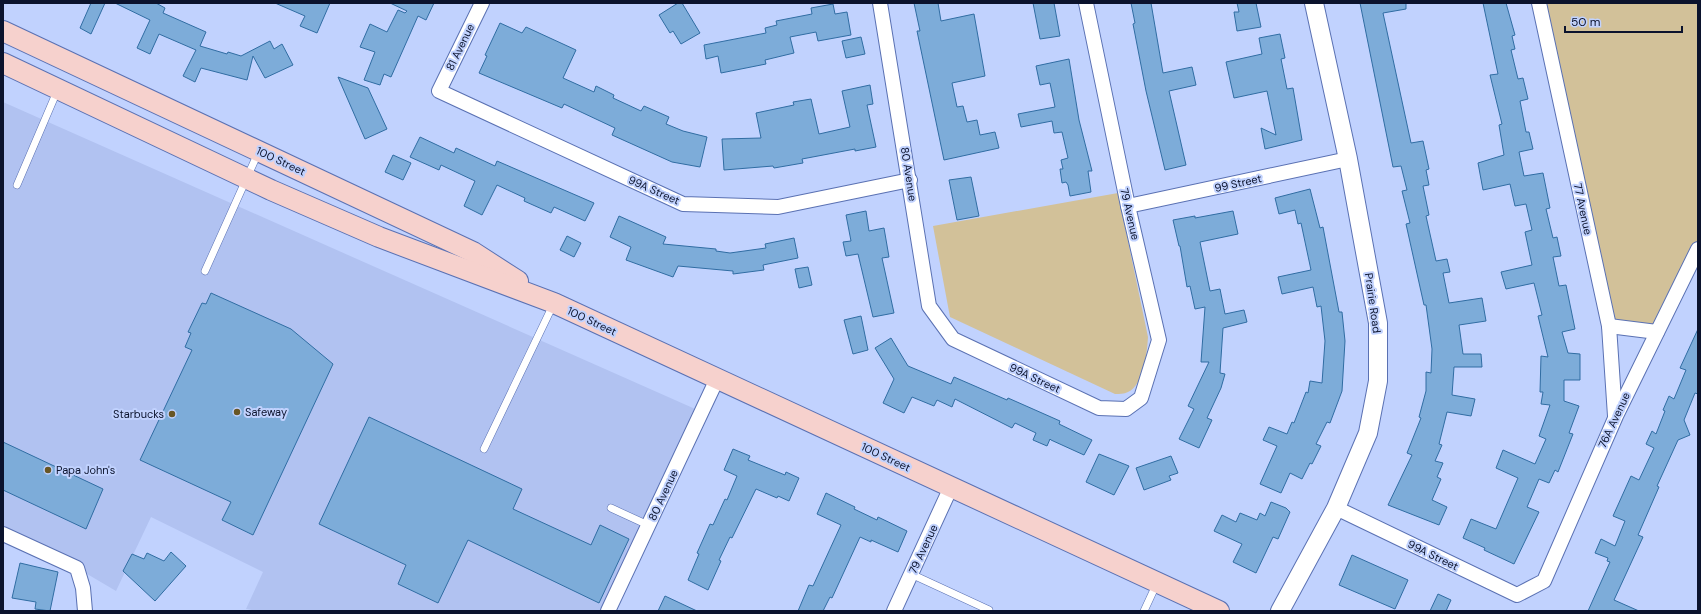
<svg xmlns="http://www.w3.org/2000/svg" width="1701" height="614" viewBox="0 0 1701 614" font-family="'DM Sans',sans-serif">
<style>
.built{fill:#b1c2f1}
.green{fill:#d2c199}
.building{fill:#7dacd9;stroke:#306da3}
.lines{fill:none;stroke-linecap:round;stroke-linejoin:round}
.service-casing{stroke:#5a71b3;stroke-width:8}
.minor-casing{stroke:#5a71b3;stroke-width:16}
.tertiary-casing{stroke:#5a71b3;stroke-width:20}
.secondary-casing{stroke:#5a71b3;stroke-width:22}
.service{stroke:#fff;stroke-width:7}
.minor{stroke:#fff;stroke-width:14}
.tertiary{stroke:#fff;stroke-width:18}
.secondary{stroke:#f6d1cd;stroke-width:20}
.poi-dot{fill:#685624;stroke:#c1d2fe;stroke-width:1.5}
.labels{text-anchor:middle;stroke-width:4;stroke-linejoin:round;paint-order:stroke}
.street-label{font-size:11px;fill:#0b132d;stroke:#c1d2fe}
.poi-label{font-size:11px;fill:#0b132d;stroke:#c1d2fe;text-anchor:start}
</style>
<rect width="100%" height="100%" fill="#c1d2fe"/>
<!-- built -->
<polygon class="built" points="3,102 702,412 608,611 257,611 246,609 263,572 151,517 116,591 77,568 3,534"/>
<!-- green -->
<g class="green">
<polygon points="1539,3 1698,3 1698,242 1657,332 1609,326"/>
<path d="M1118 193 1148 337C1147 352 1144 385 1128 392 1124 394 1119 394 1115 394L950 317 933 226Z"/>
</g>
<!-- building -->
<g class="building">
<polygon points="91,3 105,3 91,34 80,28"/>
<polygon points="115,3 156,3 165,8 163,13 206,32 200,46 227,54 228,52 241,56 270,41 274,49 282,44 293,65 265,78 253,56 247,80 201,68 195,82 183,76 196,50 159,34 150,54 137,48 150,20"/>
<polygon points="275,3 330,3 317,33 300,26 305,16"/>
<polygon points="390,3 434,3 426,20 418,16 391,77 384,74 380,85 364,80 375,52 360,47 370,24 387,32 398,10 405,13 407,11"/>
<polygon points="678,3 682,3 700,33 681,44 673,31 670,33 659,15"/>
<polygon points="914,3 938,3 941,21 974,14 985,76 952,83 957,107 963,106 967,122 977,120 980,135 995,132 999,148 944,160 917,31 920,31"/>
<polygon points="1033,3 1054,3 1060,36 1040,39"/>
<polygon points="1131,3 1151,3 1163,73 1192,67 1196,85 1169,91 1186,165 1165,170 1146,91 1133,24 1135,23"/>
<polygon points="1237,3 1256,3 1261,27 1237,31 1234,12 1239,12"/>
<polygon points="1360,3 1406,3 1406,9 1383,13 1411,143 1423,141 1429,169 1426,170 1429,185 1423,186 1429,215 1426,216 1436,261 1447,259 1450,272 1443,273 1449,303 1482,298 1486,321 1459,325 1463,354 1481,354 1482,367 1454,367 1452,395 1475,399 1471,416 1447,412 1439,444 1442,445 1435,461 1443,463 1437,477 1441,479 1432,500 1447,507 1439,525 1388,505 1412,455 1407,453 1421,418 1419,417 1426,391 1426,372 1431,373 1432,349 1426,305 1424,305 1406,224 1410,223 1402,191 1407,190 1401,166 1393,167"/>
<polygon points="1483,3 1506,3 1515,35 1512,36 1515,49 1511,50 1518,79 1523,78 1528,99 1520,101 1526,132 1529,132 1533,149 1519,152 1524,176 1543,173 1550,208 1546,209 1553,238 1557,237 1561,256 1553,257 1559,286 1566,285 1575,329 1562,332 1568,353 1580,354 1580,380 1564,380 1564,401 1579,406 1569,433 1573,434 1558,472 1555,470 1549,483 1539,479 1527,507 1539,512 1514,564 1484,550 1485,548 1463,538 1471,519 1496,529 1518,478 1496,468 1503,450 1535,464 1546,439 1539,436 1550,405 1541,404 1543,392 1540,392 1541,356 1548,357 1538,316 1542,315 1534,283 1506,289 1501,272 1532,265 1525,232 1532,230 1526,204 1515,206 1510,184 1483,190 1478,163 1504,155 1499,125 1502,124 1490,75 1498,74"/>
<polygon points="833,4 835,14 847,12 851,35 818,41 816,32 790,37 794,53 765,60 766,64 721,73 718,56 706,59 704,45 766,33 765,28 777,25 776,21 812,14 811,8"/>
<polygon points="500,23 522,33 526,27 576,50 563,78 594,92 596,86 614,95 613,98 641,111 644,106 669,117 666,124 683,131 707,137 700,167 672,162 612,135 615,128 564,104 562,108 479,73 487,56 485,55"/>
<polygon points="1280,34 1285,58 1281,59 1287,89 1293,88 1302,140 1265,149 1261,128 1276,135 1267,91 1234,98 1226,62 1262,54 1259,38"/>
<polygon points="861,37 865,54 846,58 842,41"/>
<polygon points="1069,59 1079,120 1092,171 1088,171 1091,192 1070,196 1068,185 1066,182 1062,183 1060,169 1063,169 1061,160 1068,158 1062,132 1054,133 1052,121 1021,127 1018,114 1055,107 1050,83 1040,85 1036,66"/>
<polygon points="338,77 368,88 387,129 365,139"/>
<polygon points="870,85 873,104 867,105 876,147 855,151 855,149 802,159 803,163 774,168 773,166 724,170 722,139 761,138 756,113 794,105 793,102 811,99 819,134 850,127 842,91"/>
<polygon points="420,137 454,153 456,148 495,166 497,161 594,203 585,221 554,207 551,213 524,201 525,198 497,185 482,215 464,206 475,181 441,165 439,170 410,157"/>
<polygon points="393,155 411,163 403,180 385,172"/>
<polygon points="971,177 979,216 957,220 949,180"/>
<polygon points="1310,189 1320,228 1323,227 1339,312 1342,312 1345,341 1342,391 1330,423 1327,422 1316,444 1321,446 1312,464 1310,463 1302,479 1290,473 1281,493 1260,484 1277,446 1263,440 1269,427 1287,434 1292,422 1294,423 1306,392 1308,393 1310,381 1322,383 1325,341 1321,306 1317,307 1313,287 1282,294 1278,277 1311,270 1301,223 1298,224 1295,210 1279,214 1275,198"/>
<polygon points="866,211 869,231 884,228 889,257 882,258 894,313 873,317 858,254 846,256 843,242 851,241 846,215"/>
<polygon points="1233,211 1238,234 1200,242 1210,291 1220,289 1225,314 1244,310 1247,322 1223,328 1220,373 1225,374 1221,388 1207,418 1212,420 1199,448 1179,439 1194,409 1188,406 1209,362 1201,362 1205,307 1195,309 1190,286 1187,287 1180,246 1179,246 1173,220 1195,216 1195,218"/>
<polygon points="619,216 666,237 663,244 716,249 716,251 730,253 766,248 765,244 794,238 798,258 763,265 764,270 733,274 733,271 678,266 673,277 626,260 631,247 610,237"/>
<polygon points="567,236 581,243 574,257 560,250"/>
<polygon points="808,267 812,285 799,288 795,269"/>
<polygon points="211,293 291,329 333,364 253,535 222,520 231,502 140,460 192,350 185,347 191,333 188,332 202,303 206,304"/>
<polygon points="861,316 868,350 853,354 844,320"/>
<polygon points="1698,329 1698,394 1695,393 1684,420 1690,435 1678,440 1657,486 1659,487 1638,535 1643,537 1614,600 1639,611 1588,611 1610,562 1607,561 1608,558 1595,553 1601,539 1615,546 1625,521 1613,516 1631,476 1639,480 1654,448 1646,444 1652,431 1656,434 1665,411 1663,410 1669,396 1674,399 1686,370 1680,368"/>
<polygon points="891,338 908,366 951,384 954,377 1007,400 1008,398 1060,421 1059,424 1092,440 1084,455 1051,440 1050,439 1047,446 1033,440 1036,433 1015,423 1012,428 955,399 952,407 937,400 934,406 912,397 904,413 883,403 894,379 875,348"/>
<polygon points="369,417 522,489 513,509 591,545 600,525 629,539 599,603 468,540 438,603 398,584 406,565 319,524"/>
<polygon points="3,442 103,489 86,529 3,490"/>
<polygon points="733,449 750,456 748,460 785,475 786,472 799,478 789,501 778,496 777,498 756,489 732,538 730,537 719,560 721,561 708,590 688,580 699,554 697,553 710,524 713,525 725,499 727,500 737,476 724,470"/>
<polygon points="1099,454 1129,466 1114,495 1086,482"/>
<polygon points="1171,456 1178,473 1169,476 1171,480 1144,490 1136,468"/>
<polygon points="826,493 855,507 854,509 877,520 878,517 907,531 898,552 871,540 871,542 860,537 832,598 830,597 823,611 798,611 809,585 813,586 841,525 817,514"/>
<polygon points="1271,502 1286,508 1290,512 1278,539 1273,537 1256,573 1233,562 1242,544 1214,531 1222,515 1236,522 1240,513 1257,520 1260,513 1265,516"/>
<polygon points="171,552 186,566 155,601 123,571 132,554 144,559 147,553 164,561"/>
<polygon points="1352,555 1408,580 1395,609 1339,585"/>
<polygon points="20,563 58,572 50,611 35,609 36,602 12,598"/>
<polygon points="1438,594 1451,600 1446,611 1430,611"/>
<polygon points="665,596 697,611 658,611"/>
</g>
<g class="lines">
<!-- service casing -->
<g class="service-casing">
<g id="service">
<polyline points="17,185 58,89"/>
<polyline points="205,271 258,153"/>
<polyline points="484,449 553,305"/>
<polyline points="611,508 648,525"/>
<polyline points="911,574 989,610"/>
<polyline points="1144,611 1157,583"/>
</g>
</g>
<!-- minor casing -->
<g class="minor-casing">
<g id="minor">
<polyline points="482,3 439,91 683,204 778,207 910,180"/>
<polyline points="880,3 929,306 953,339 1099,408 1126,409 1141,398 1159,340 1128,206 1086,3"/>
<polyline points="1539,3 1609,326 1615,416"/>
<polyline points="1128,206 1348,159"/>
<polyline points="1609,326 1657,332"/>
<polyline points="1336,508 1517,595 1544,581 1616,416 1698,249"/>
<polyline points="3,534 77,568 83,588 85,611"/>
<polyline points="608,611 717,379"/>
<polyline points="894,611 951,487"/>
</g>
</g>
<!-- tertiary casing -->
<g class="tertiary-casing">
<polyline id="tertiary" points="1280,611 1336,508 1368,433 1378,381 1378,323 1348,159 1314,3"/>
</g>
<!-- secondary casing -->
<g class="secondary-casing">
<g id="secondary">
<polyline points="3,31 473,252 518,281"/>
<polyline points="3,63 271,190 379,237 554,303 1219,611"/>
</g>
</g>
<!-- service -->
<use href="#service" class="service"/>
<!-- minor -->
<use href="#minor" class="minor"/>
<!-- tertiary -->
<use href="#tertiary" class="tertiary"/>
<!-- secondary -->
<use href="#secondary" class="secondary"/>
</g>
<!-- markers -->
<g class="poi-dot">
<circle cx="237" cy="412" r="4"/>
<circle cx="172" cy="414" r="4"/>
<circle cx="48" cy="470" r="4"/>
</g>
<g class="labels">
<!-- street labels -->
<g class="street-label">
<text transform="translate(460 47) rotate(-64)" y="4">81 Avenue</text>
<text transform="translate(281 161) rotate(25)" y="4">100 Street</text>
<text transform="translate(909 174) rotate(81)" y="4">80 Avenue</text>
<text transform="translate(1238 183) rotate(-12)" y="4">99 Street</text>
<text transform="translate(654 190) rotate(24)" y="4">99A Street</text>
<text transform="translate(1583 209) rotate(78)" y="4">77 Avenue</text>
<text transform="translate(1130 214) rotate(77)" y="4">79 Avenue</text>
<text transform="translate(1373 303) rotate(82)" y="4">Prairie Road</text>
<text transform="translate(592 321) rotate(25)" y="4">100 Street</text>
<text transform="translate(1035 378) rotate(25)" y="4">99A Street</text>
<text transform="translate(1614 420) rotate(-65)" y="4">76A Avenue</text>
<text transform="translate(886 457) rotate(25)" y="4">100 Street</text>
<text transform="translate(663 495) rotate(-65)" y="4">80 Avenue</text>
<text transform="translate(923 549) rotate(-65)" y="4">79 Avenue</text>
<text transform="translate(1433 555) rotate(26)" y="4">99A Street</text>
</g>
<!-- poi labels -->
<g class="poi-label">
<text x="245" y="416">Safeway</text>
<text x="164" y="418" text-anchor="end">Starbucks</text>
<text x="56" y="474">Papa John's</text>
</g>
</g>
<!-- border -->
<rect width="1701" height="614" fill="none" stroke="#0b132d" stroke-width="8"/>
<!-- scale -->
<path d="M1565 26v6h117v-6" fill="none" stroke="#0b132d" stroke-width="2"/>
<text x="1571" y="26" font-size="12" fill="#0b132d" stroke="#c1d2fe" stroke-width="3" paint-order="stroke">50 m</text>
</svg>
